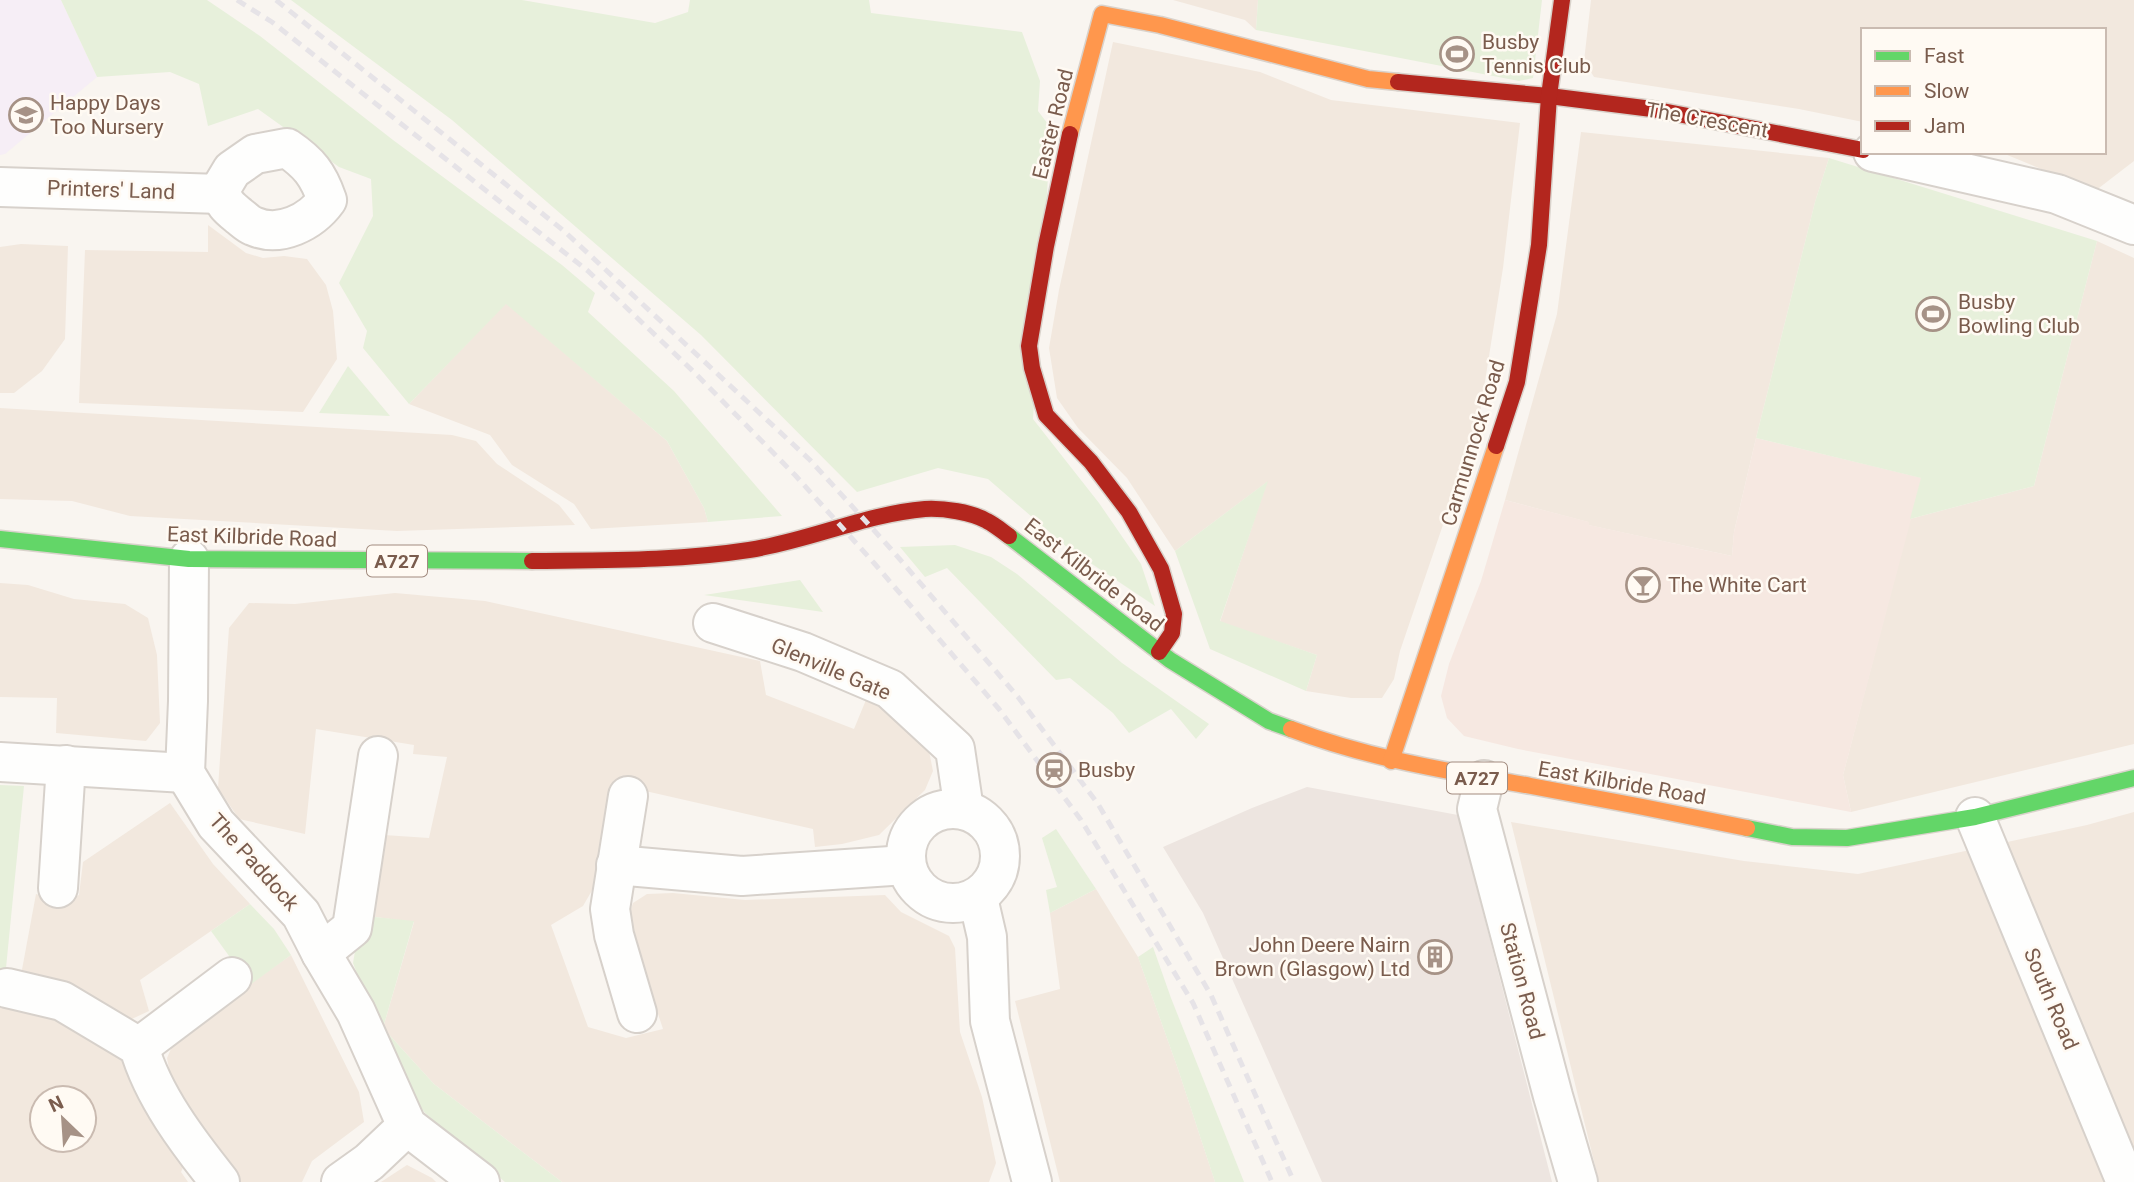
<svg xmlns="http://www.w3.org/2000/svg" width="2134" height="1182" viewBox="0 0 2134 1182" font-family="Roboto,sans-serif">
<style>
.residential{fill:#f2e8de;fill-rule:evenodd}
.commercial{fill:#f6e8e1}
.industrial{fill:#ede5e0}
.education{fill:#f6eef6}
.green{fill:#e7f0db}
.lines{fill:none;stroke-linecap:round;stroke-linejoin:round}
.street-casing{stroke:#d7d1cb;stroke-width:42}
.fast-casing{stroke:#d9d2cb;stroke-width:19}
.slow-casing{stroke:#d9d2cb;stroke-width:19}
.jam-casing{stroke:#d9d2cb;stroke-width:19}
.street{stroke:#fefefd;stroke-width:38}
.fast{stroke:#63d668;stroke-width:16}
.slow{stroke:#ff974d;stroke-width:16}
.jam{stroke:#b3261e;stroke-width:16}
.rail{stroke:#e6e3e7;stroke-width:5;stroke-dasharray:10 7;stroke-linecap:butt}
.labels{text-anchor:middle;stroke-width:5;stroke-linejoin:round;paint-order:stroke}
.shield{fill:#fffaf3;stroke:#a28b7f;stroke-width:2}
.shield-label{font-size:19px;font-weight:bold;fill:#7a5c4d}
.poi-label{font-size:21px;fill:#7a5c4d;stroke:#fffaf3;text-anchor:start}
.street-label{font-size:21px;fill:#7a5c4d;stroke:#fffaf3}
</style>
<rect width="100%" height="100%" fill="#f9f5f0"/>
<!-- residential -->
<g class="residential">
<polygon points="1173,0 1258,0 1256,30 1245,20"/>
<polygon points="1591,0 2134,0 2134,161 2095,191 2000,152 2104,152 2104,30 1863,30 1863,122 1799,109 1594,77 1584,61"/>
<polygon points="1113,42 1260,72 1331,100 1520,123 1503,268 1479,419 1400,651 1394,679 1382,698 1351,698 1306,691 1317,655 1220,622 1267,482 1175,551 1127,478 1078,428 1057,398 1049,348 1059,290"/>
<polygon points="1581,132 1829,158 1815,202 1756,438 1734,532 1732,556 1588,525 1588,522 1505,500 1557,314"/>
<polygon points="208,225 246,253 263,258 284,256 307,259 326,285 333,311 337,359 303,412 79,403 85,250 208,252"/>
<polygon points="2097,241 2134,258 2134,744 1851,812 1843,775 1910,519 2034,486"/>
<polygon points="21,244 68,246 65,339 42,371 14,393 0,393 0,247"/>
<polygon points="506,303 667,441 704,508 708,522 591,529 574,504 512,465 490,435 409,404"/>
<polygon points="0,408 452,435 476,441 497,464 559,505 575,525 397,531 130,516 72,501 0,499"/>
<polygon points="0,583 28,585 74,599 125,604 148,618 157,655 160,723 146,741 56,733 57,698 0,697"/>
<polygon points="395,593 485,601 760,661 766,695 854,729 868,695 928,746 933,771 925,790 879,835 842,844 815,847 813,829 619,785 594,887 583,906 551,925 588,1027 626,1038 663,1029 627,920 633,903 647,894 673,893 745,900 885,895 901,912 949,936 955,948 960,1032 982,1097 996,1163 989,1182 562,1182 434,1084 383,1028 414,922 375,917 384,835 429,838 447,757 413,754 414,745 316,729 305,834 239,819 218,788 229,628 249,603 295,604"/>
<polygon points="170,803 213,864 250,904 140,980 149,1011 121,1024 21,975 36,894 64,902 79,895 83,862"/>
<polygon points="2134,812 2134,1182 1599,1182 1511,822 1744,861 1858,874 2087,825"/>
<polygon points="1096,889 1138,957 1178,1069 1215,1182 1060,1182 1015,1001 1060,989 1050,913"/>
<polygon points="291,955 359,1092 364,1122 312,1161 302,1182 238,1182 173,1090 167,1058 177,1035"/>
<path d="M0 1002 63 1023 133 1067 187 1159 181 1172 188 1182H0ZM42 1098H84V1140H42Z"/>
<polygon points="407,1165 432,1178 436,1182 381,1182"/>
</g>
<!-- commercial -->
<polygon class="commercial" points="1756,438 1922,478 1843,775 1851,812 1518,749 1464,736 1447,718 1441,696 1449,664 1481,581 1505,500 1589,522 1589,525 1732,556 1734,532"/>
<!-- industrial -->
<polygon class="industrial" points="1307,787 1458,815 1552,1182 1322,1182 1203,913 1163,847 1252,808"/>
<!-- education -->
<polygon class="education" points="0,0 61,0 97,77 5,154 0,155"/>
<!-- green -->
<g class="green">
<polygon points="61,0 207,0 260,36 393,140 562,265 595,293 588,312 674,391 782,516 708,522 704,508 667,441 506,304 409,404 363,348 367,331 339,283 373,216 371,179 339,167 258,109 208,126 199,84 170,72 97,77"/>
<polygon points="291,0 522,0 655,23 688,12 690,0 869,0 871,13 1022,32 1040,81 1038,111 1051,128 1033,419 1099,503 1141,564 1155,606 1068,548 988,479 938,468 857,492 701,335 452,120"/>
<polygon points="1258,0 1542,0 1533,78 1519,81 1256,30"/>
<polygon points="1829,158 2097,241 2034,486 1910,519 1921,478 1756,438 1815,202"/>
<polygon points="348,366 390,416 319,413"/>
<polygon points="1268,481 1220,621 1317,655 1306,691 1210,649 1175,551"/>
<polygon points="955,545 991,557 1017,574 1122,663 1209,724 1196,739 1171,709 1129,733 1113,713 1070,678 1056,680 947,568 925,577 900,547"/>
<polygon points="800,580 823,612 704,595"/>
<polygon points="0,785 24,786 6,968 0,993"/>
<polygon points="1056,829 1096,889 1050,913 1046,890 1057,887 1042,838"/>
<polygon points="250,904 274,929 291,955 250,985 211,931"/>
<polygon points="375,917 414,921 383,1028 434,1084 562,1182 505,1182 425,1113 407,1089 379,1032 353,963 355,951"/>
<polygon points="1153,947 1171,998 1244,1182 1215,1182 1178,1069 1138,957"/>
</g>
<g class="lines">
<!-- street casing -->
<g class="street-casing">
<g id="street">
<path d="M287 148C309 163 318 174 327 200 311 222 280 238 253 226 248 224 243 219 239 216 228 207 224 204 220 190L232 170 255 154Z"/>
<polyline points="1873,152 2057,194 2134,225"/>
<polyline points="0,187 221,194"/>
<polyline points="189,559 188,701 185,773 216,824 301,914 321,953 356,1012 407,1126 480,1182"/>
<polyline points="713,623 803,652 890,689 955,749 964,810"/>
<polyline points="0,762 185,773"/>
<polyline points="1484,780 1477,809 1553,1096 1578,1182"/>
<polyline points="628,796 610,909 614,935 637,1013"/>
<circle cx="953" cy="856" r="47"/>
<polyline points="1975,817 2126,1182"/>
<polyline points="616,865 742,876 906,865"/>
<polyline points="58,888 66,765"/>
<polyline points="978,898 987,937 990,1021 1032,1182"/>
<polyline points="321,953 352,928 378,756"/>
<path d="M7 988 62 1001 139 1047C153 1096 188 1142 220 1182"/>
<polyline points="139,1047 232,977"/>
<polyline points="341,1182 369,1162 407,1126"/>
</g>
</g>
<!-- fast casing -->
<g class="fast-casing">
<g id="fast">
<polyline points="1009,536 1170,660 1269,721 1291,729"/>
<polyline points="0,539 189,559 532,561"/>
<polyline points="1747,828 1792,837 1847,838 1975,817 2134,778"/>
</g>
</g>
<!-- slow casing -->
<g class="slow-casing">
<g id="slow">
<polyline points="1070,134 1102,14 1160,25 1368,79 1398,82"/>
<path d="M1291 729C1370 759 1448 771 1531 786 1603 799 1675 813 1747 828"/>
<polyline points="1391,761 1496,446"/>
</g>
</g>
<!-- jam casing -->
<g class="jam-casing">
<g id="jam">
<polyline points="1398,82 1549,96 1652,109 1863,150"/>
<polyline points="1070,134 1046,246 1029,346 1032,368 1046,415 1091,462 1129,512 1161,569 1174,614 1172,633 1159,652"/>
<polyline points="1496,446 1517,382 1539,245 1549,96 1562,0"/>
<path d="M532 561C604 560 678 561 749 550 809 541 865 514 925 509 943 508 972 512 987 521 995 525 1002 531 1009 536"/>
</g>
</g>
<!-- street -->
<use href="#street" class="street"/>
<!-- fast -->
<use href="#fast" class="fast"/>
<!-- slow -->
<use href="#slow" class="slow"/>
<!-- jam -->
<use href="#jam" class="jam"/>
<!-- rail -->
<g class="rail">
<polyline points="237,0 272,22 588,271 696,374 795,475 874,563 999,709 1081,820 1193,1003 1272,1182"/>
<polyline points="276,0 564,231 810,460 891,549 1018,697 1098,804 1211,995 1294,1182"/>
</g>
</g>
<!-- icons -->
<defs>
<g id="stadium-ring" transform="scale(1.75)"><circle r="9.5" fill="#fffaf3" stroke="#a69286" stroke-width="1.5"/><path d="M0-5a6.5 5 0 1 0 0 10a6.5 5 0 1 0 0-10ZM-3.5-1.8h7v3.6h-7Z" fill="#a69286"/></g>
<g id="school-ring" transform="scale(1.75)"><circle r="9.5" fill="#fffaf3" stroke="#a69286" stroke-width="1.5"/><path d="M0-5L7-2L0 1L-7-2ZM-4 1L0 2.5L4 1V4Q0 6-4 4Z" fill="#a69286"/></g>
<g id="bar-ring" transform="scale(1.75)"><circle r="9.5" fill="#fffaf3" stroke="#a69286" stroke-width="1.5"/><path d="M-6-5H6L.8 .8V4.5H3.5V6h-7V4.5H-.8V.8Z" fill="#a69286"/></g>
<g id="station-ring" transform="scale(1.75)"><circle r="9.5" fill="#fffaf3" stroke="#a69286" stroke-width="1.5"/><path d="M-3-6H3Q5-6 5-4V2Q5 4 3 4L4.5 6H3L1.5 4h-3L-3 6H-4.5L-3 4Q-5 4-5 2V-4Q-5-6-3-6ZM-3.5-4v3h7v-3ZM-3.5 1v1.5H-2V1ZM2 1v1.5H3.5V1Z" fill="#a69286"/></g>
<g id="building-ring" transform="scale(1.75)"><circle r="9.5" fill="#fffaf3" stroke="#a69286" stroke-width="1.5"/><path d="M-4-6H4V6H1V3H-1V6H-4ZM-2.5-4.3h1.7v1.8h-1.7ZM.8-4.3h1.7v1.8H.8ZM-2.5-1h1.7V.8h-1.7ZM.8-1h1.7V.8H.8Z" fill="#a69286"/></g>
</defs>
<g fill-rule="evenodd">
<use href="#stadium-ring" x="1457" y="54"/>
<use href="#school-ring" x="26" y="115"/>
<use href="#stadium-ring" x="1933" y="314"/>
<use href="#bar-ring" x="1643" y="585"/>
<use href="#station-ring" x="1054" y="770"/>
<use href="#building-ring" x="1435" y="957"/>
</g>
<g class="labels">
<!-- shield labels -->
<g class="shield">
<rect x="367" y="545.5" width="60" height="31" rx="5"/>
<rect x="1447" y="762.5" width="60" height="31" rx="5"/>
</g>
<g class="shield-label">
<text x="397" y="568">A727</text>
<text x="1477" y="785">A727</text>
</g>
<!-- poi labels -->
<g class="poi-label">
<text x="1482" y="49">Busby<tspan x="1482" dy="24">Tennis Club</tspan></text>
<text x="50" y="110">Happy Days<tspan x="50" dy="24">Too Nursery</tspan></text>
<text x="1958" y="309">Busby<tspan x="1958" dy="24">Bowling Club</tspan></text>
<text x="1668" y="592">The White Cart</text>
<text x="1078" y="777">Busby</text>
<text x="1410" y="952" text-anchor="end">John Deere Nairn<tspan x="1410" dy="24">Brown (Glasgow) Ltd</tspan></text>
</g>
<!-- street labels -->
<g class="street-label">
<text transform="translate(1707 120) rotate(10)" y="7">The Crescent</text>
<text transform="translate(1053 124) rotate(-76)" y="7">Easter Road</text>
<text transform="translate(111 190) rotate(2)" y="7">Printers' Land</text>
<text transform="translate(1473 443) rotate(-73)" y="7">Carmunnock Road</text>
<text transform="translate(252 537) rotate(2)" y="7">East Kilbride Road</text>
<text transform="translate(1094 575) rotate(38)" y="7">East Kilbride Road</text>
<text transform="translate(831 669) rotate(23)" y="7">Glenville Gate</text>
<text transform="translate(1622 783) rotate(10)" y="7">East Kilbride Road</text>
<text transform="translate(254 862) rotate(48)" y="7">The Paddock</text>
<text transform="translate(1522 981) rotate(75)" y="7">Station Road</text>
<text transform="translate(2051 999) rotate(67)" y="7">South Road</text>
</g>
</g>
<!-- legend -->
<rect x="1861" y="28" width="245" height="126" fill="#fffaf3" stroke="#cabbb1" stroke-width="2"/>
<rect x="1875" y="51" width="35" height="10" fill="#63d668" stroke="#cabbb1" stroke-width="2"/>
<text x="1924" y="63" font-size="21" fill="#7a5c4d">Fast</text>
<rect x="1875" y="86" width="35" height="10" fill="#ff974d" stroke="#cabbb1" stroke-width="2"/>
<text x="1924" y="98" font-size="21" fill="#7a5c4d">Slow</text>
<rect x="1875" y="121" width="35" height="10" fill="#b3261e" stroke="#cabbb1" stroke-width="2"/>
<text x="1924" y="133" font-size="21" fill="#7a5c4d">Jam</text>
<!-- north arrow -->
<g transform="translate(63 1119) rotate(335)"><circle r="33" fill="#fffaf3" stroke="#cabbb1" stroke-width="2"/>
<path d="M0-5L12 26L0 18L-12 26Z" fill="#a69286"/>
<text y="-10" font-size="19" font-weight="bold" text-anchor="middle" fill="#7a5c4d">N</text>
</g>
</svg>
